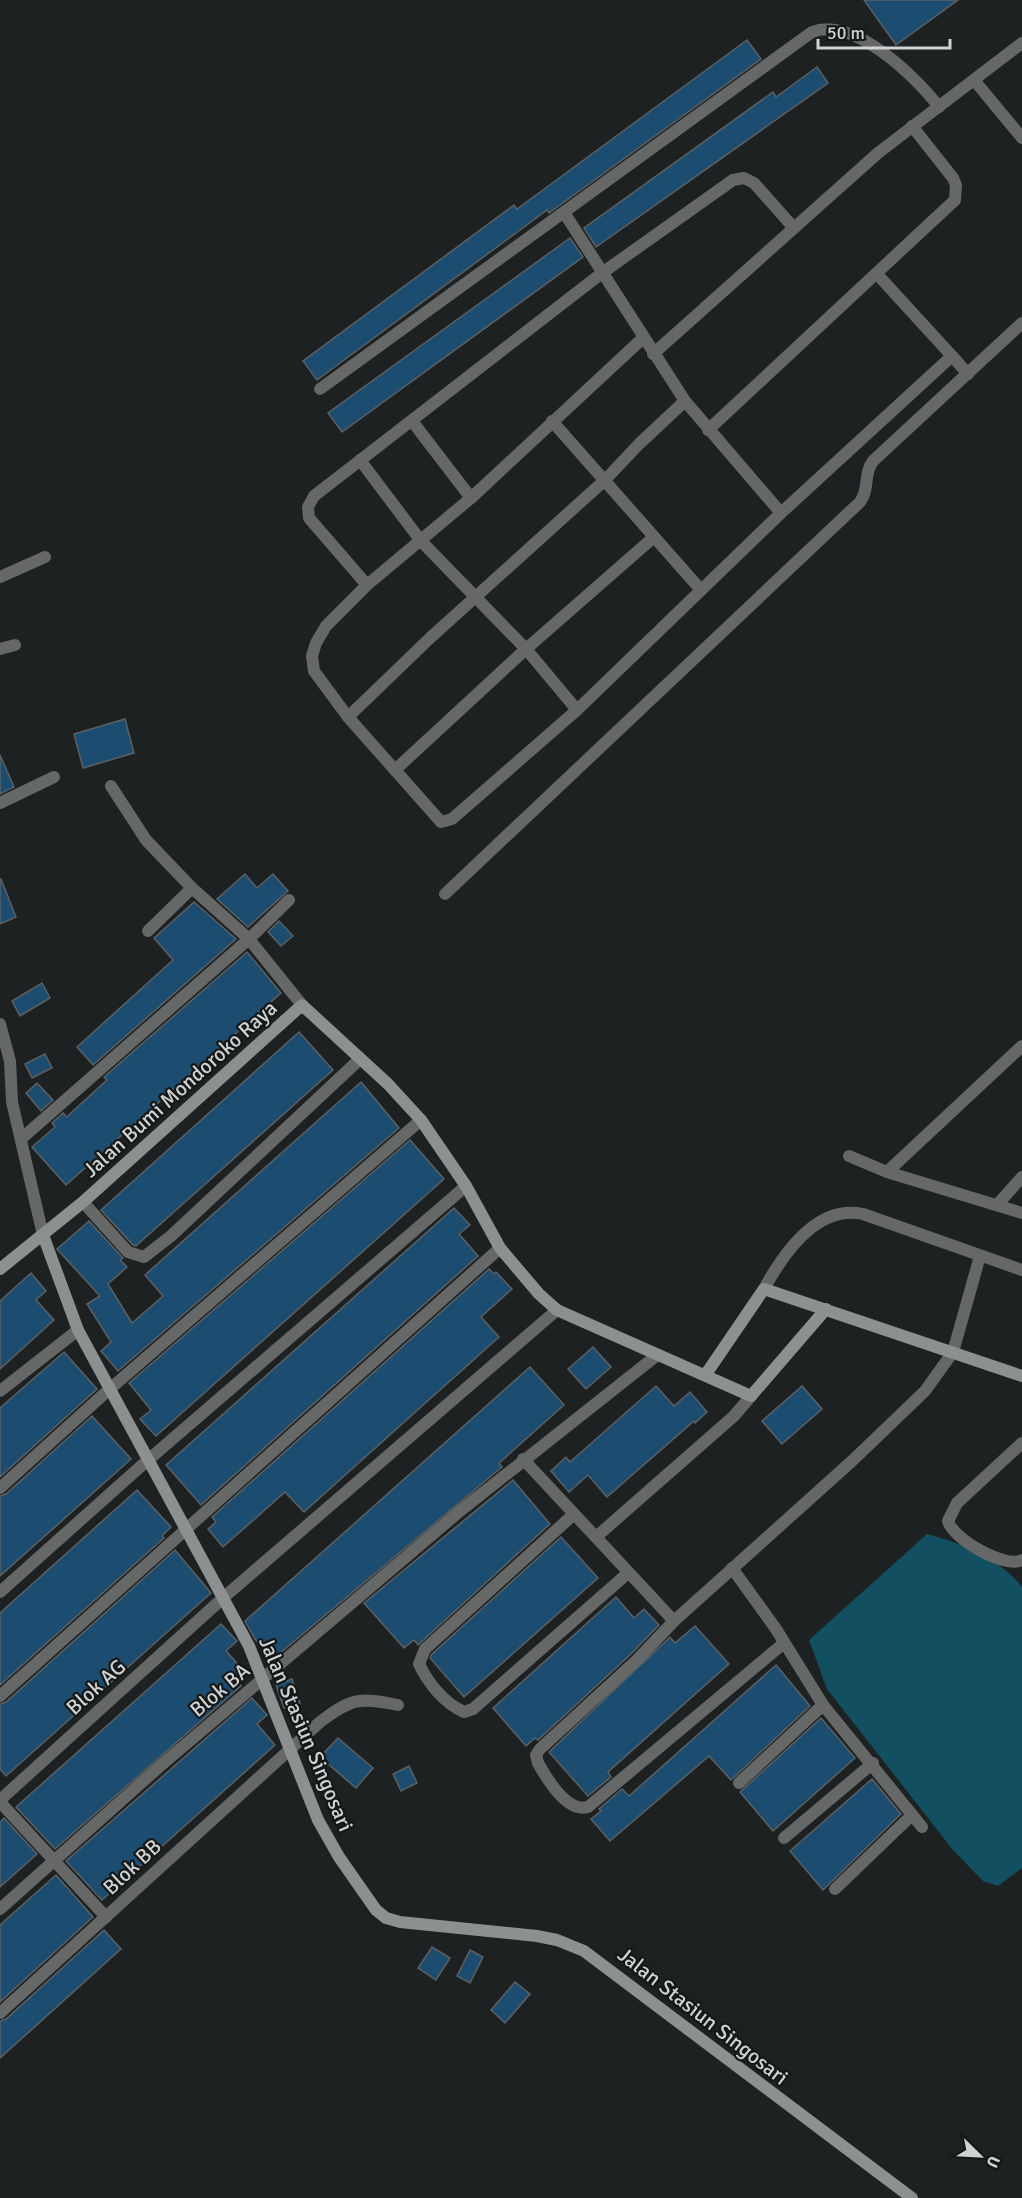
<svg xmlns="http://www.w3.org/2000/svg" width="1022" height="2198" viewBox="0 0 1022 2198" font-family="Signika,sans-serif">
<style>
.green{fill:#124f60}
.building{fill:#1c4d70;stroke:#5d6062;stroke-width:1.5}
.lines{fill:none;stroke-linecap:round;stroke-linejoin:round}
.street{stroke:#666767;stroke-width:12}
.secondary{stroke:#8d9090;stroke-width:12}
.labels{text-anchor:middle;stroke-width:4.5;stroke-linejoin:round;paint-order:stroke}
.street-label{font-size:21px;fill:#d1d3d3;stroke:#151819}
</style>
<rect width="100%" height="100%" fill="#1e2122"/>
<!-- green -->
<path class="green" d="M927 1534C963 1544 997 1556 1022 1587V1868L998 1886 983 1881 953 1850 827 1689 809 1640Z"/>
<!-- building -->
<g class="building">
<polygon points="864,0 958,0 896,45"/>
<polygon points="747,40 761,59 549,213 547,210 317,380 303,361 514,205 517,209"/>
<polygon points="817,67 828,83 596,247 584,228 773,92 776,97"/>
<polygon points="570,238 583,257 342,432 328,413"/>
<polygon points="125,719 134,753 83,768 74,734"/>
<polygon points="0,755 14,787 0,794"/>
<polygon points="245,874 257,888 273,874 288,891 248,927 217,899"/>
<polygon points="1,879 16,917 0,924 0,880"/>
<polygon points="194,902 236,939 93,1065 77,1047 173,960 154,938"/>
<polygon points="279,921 293,936 281,946 268,932"/>
<polygon points="247,952 281,993 66,1185 32,1147 55,1127 52,1123 63,1113 67,1117 73,1111 107,1080 104,1077"/>
<polygon points="42,983 50,998 20,1016 12,1001"/>
<polygon points="299,1032 333,1070 147,1236 136,1246 133,1245 101,1210"/>
<polygon points="45,1054 52,1068 32,1078 25,1064"/>
<polygon points="361,1082 399,1128 118,1371 101,1351 111,1342 87,1304 100,1296 57,1249 89,1221 123,1258 120,1260 127,1267 108,1284 132,1323 163,1296 145,1275"/>
<polygon points="37,1083 53,1100 41,1111 26,1093"/>
<polygon points="410,1140 444,1179 156,1436 140,1419 151,1410 129,1383"/>
<polygon points="454,1208 470,1225 459,1234 478,1256 201,1505 166,1465"/>
<polygon points="489,1269 494,1274 496,1272 512,1289 481,1317 499,1337 304,1512 285,1492 223,1547 208,1529 216,1522 212,1517"/>
<polygon points="31,1273 46,1291 36,1300 54,1320 0,1369 0,1301"/>
<polygon points="593,1347 611,1367 586,1389 568,1369"/>
<polygon points="64,1352 97,1389 0,1477 0,1408"/>
<polygon points="530,1367 564,1405 499,1463 502,1467 273,1659 255,1639 245,1621"/>
<polygon points="656,1386 674,1406 690,1392 707,1412 695,1423 694,1421 607,1497 588,1475 569,1492 551,1471 566,1457 570,1462"/>
<polygon points="802,1386 822,1409 782,1444 762,1421"/>
<polygon points="92,1416 131,1459 0,1576 0,1496 6,1494"/>
<polygon points="513,1480 550,1524 418,1645 414,1640 404,1648 364,1603"/>
<polygon points="137,1490 171,1527 162,1536 164,1538 0,1685 0,1613"/>
<polygon points="561,1537 598,1578 464,1697 430,1658 432,1654"/>
<polygon points="175,1550 211,1593 6,1776 0,1769 0,1704 6,1702"/>
<polygon points="616,1597 634,1618 644,1609 659,1625 631,1654 538,1740 535,1738 526,1746 493,1708"/>
<polygon points="221,1624 237,1641 226,1651 244,1671 235,1679 241,1686 55,1849 16,1807"/>
<polygon points="695,1626 729,1664 608,1772 611,1777 588,1796 549,1752 670,1637 675,1643"/>
<polygon points="776,1665 810,1706 731,1780 709,1756 610,1841 591,1819 601,1811 599,1809 622,1789 629,1796"/>
<polygon points="292,1679 300,1703 284,1708 276,1685"/>
<polygon points="252,1698 267,1715 257,1724 275,1745 102,1900 66,1861"/>
<polygon points="821,1718 855,1758 773,1831 740,1792"/>
<polygon points="338,1738 373,1768 356,1788 320,1757"/>
<polygon points="409,1766 417,1783 401,1791 393,1774"/>
<polygon points="872,1779 901,1814 823,1890 790,1851"/>
<polygon points="4,1818 37,1854 0,1887 0,1822"/>
<polygon points="56,1875 93,1917 0,2002 0,1925"/>
<polygon points="104,1930 121,1949 0,2058 0,2021 6,2019"/>
<polygon points="432,1947 450,1958 436,1980 418,1968"/>
<polygon points="470,1950 483,1957 470,1983 457,1976"/>
<polygon points="515,1982 530,1994 505,2023 491,2010"/>
</g>
<g class="lines">
<!-- street -->
<g class="street">
<polyline points="974,80 1022,138"/>
<polyline points="565,214 685,401 781,513"/>
<polyline points="643,338 471,498 367,585 326,626 316,643 312,656 314,671 348,717 441,822 452,819 577,710 781,513 952,356 877,274"/>
<polyline points="653,354 878,153 1022,43"/>
<polyline points="952,356 968,374"/>
<path d="M320 389 812 32C854 16 916 77 939 107"/>
<polyline points="412,421 471,498"/>
<polyline points="552,421 701,590"/>
<polyline points="708,430 955,200 956,185 953,178 912,126"/>
<polyline points="360,460 421,541 526,649 577,710"/>
<polyline points="0,577 45,557"/>
<polyline points="367,585 309,518 308,507 314,496 602,273 733,180 744,178 754,183 793,227"/>
<polyline points="0,649 15,645"/>
<polyline points="348,717 430,638 605,480 639,444 685,401"/>
<polyline points="395,770 526,649 654,537"/>
<polyline points="111,786 146,840 192,888 249,939 302,1005"/>
<polyline points="0,803 54,777"/>
<path d="M445 894 860 502C870 489 863 474 873 461L1022 323"/>
<polyline points="148,931 192,888"/>
<polyline points="0,1024 10,1061 12,1102 43,1235"/>
<polyline points="21,1139 249,939 289,900"/>
<polyline points="849,1156 887,1172 1022,1213"/>
<polyline points="887,1172 1022,1046"/>
<polyline points="83,1202 128,1252 144,1257 171,1236 360,1059"/>
<polyline points="997,1205 1022,1177"/>
<path d="M764 1289C783 1254 817 1204 863 1214L1022 1270"/>
<polyline points="0,1391 78,1330"/>
<path d="M1022 1443 957 1503 948 1521C953 1539 1005 1569 1022 1560"/>
<polyline points="523,1459 674,1621"/>
<polyline points="0,1488 104,1394 421,1120"/>
<path d="M573 1515 425 1649 419 1664C428 1683 444 1703 464 1712L473 1709 628 1573"/>
<polyline points="596,1537 734,1416 751,1396"/>
<polyline points="732,1568 776,1629 823,1705 922,1827"/>
<polyline points="0,1592 140,1467 466,1186"/>
<path d="M784 1643 588 1807C567 1813 547 1779 538 1763L536 1755 540 1749 637 1660 674 1621 852 1461 925 1391 953 1352 980 1256"/>
<polyline points="0,1696 500,1248"/>
<polyline points="739,1783 823,1705"/>
<polyline points="0,1800 223,1598 557,1310"/>
<polyline points="0,1802 106,1917"/>
<polyline points="784,1838 873,1763"/>
<polyline points="835,1889 912,1815"/>
<polyline points="0,1909 159,1767 460,1511 656,1356"/>
<path d="M0 2013 320 1722C351 1698 360 1697 398 1705"/>
</g>
<!-- secondary -->
<g class="secondary">
<polyline points="43,1235 78,1330 249,1646 318,1820 339,1857 376,1910 386,1918 400,1922 537,1936 557,1940 584,1951 912,2198"/>
<polyline points="0,1269 83,1202 302,1005 388,1084 421,1120 466,1186 500,1248 539,1294 557,1310 751,1396 826,1309"/>
<polyline points="706,1374 764,1289 1022,1376"/>
</g>
</g>
<g class="labels">
<!-- street labels -->
<g class="street-label">
<text transform="translate(180 1089) rotate(-42)" y="7">Jalan Bumi Mondoroko Raya</text>
<text transform="translate(96 1687) rotate(-42)" y="7">Blok AG</text>
<text transform="translate(220 1690) rotate(-40)" y="7">Blok BA</text>
<text transform="translate(306 1734) rotate(67)" y="7">Jalan Stasiun Singosari</text>
<text transform="translate(132 1867) rotate(-43)" y="7">Blok BB</text>
<text transform="translate(703 2016) rotate(38)" y="7">Jalan Stasiun Singosari</text>
</g>
</g>
<!-- north arrow -->
<g transform="translate(980 2156) rotate(114)" stroke="#151819" stroke-width="4.5" paint-order="stroke">
<path d="M0-4.5L10 22L0 15L-10 22Z" fill="#d1d3d3"/>
<text y="-9" font-size="16" font-weight="bold" text-anchor="middle" fill="#d1d3d3">U</text>
</g>
<!-- scale -->
<path d="M818 39v9h132v-9" fill="none" stroke="#d1d3d3" stroke-width="3"/>
<text x="827" y="39" font-size="18" fill="#d1d3d3" stroke="#151819" stroke-width="4.5" paint-order="stroke">50 m</text>
</svg>
